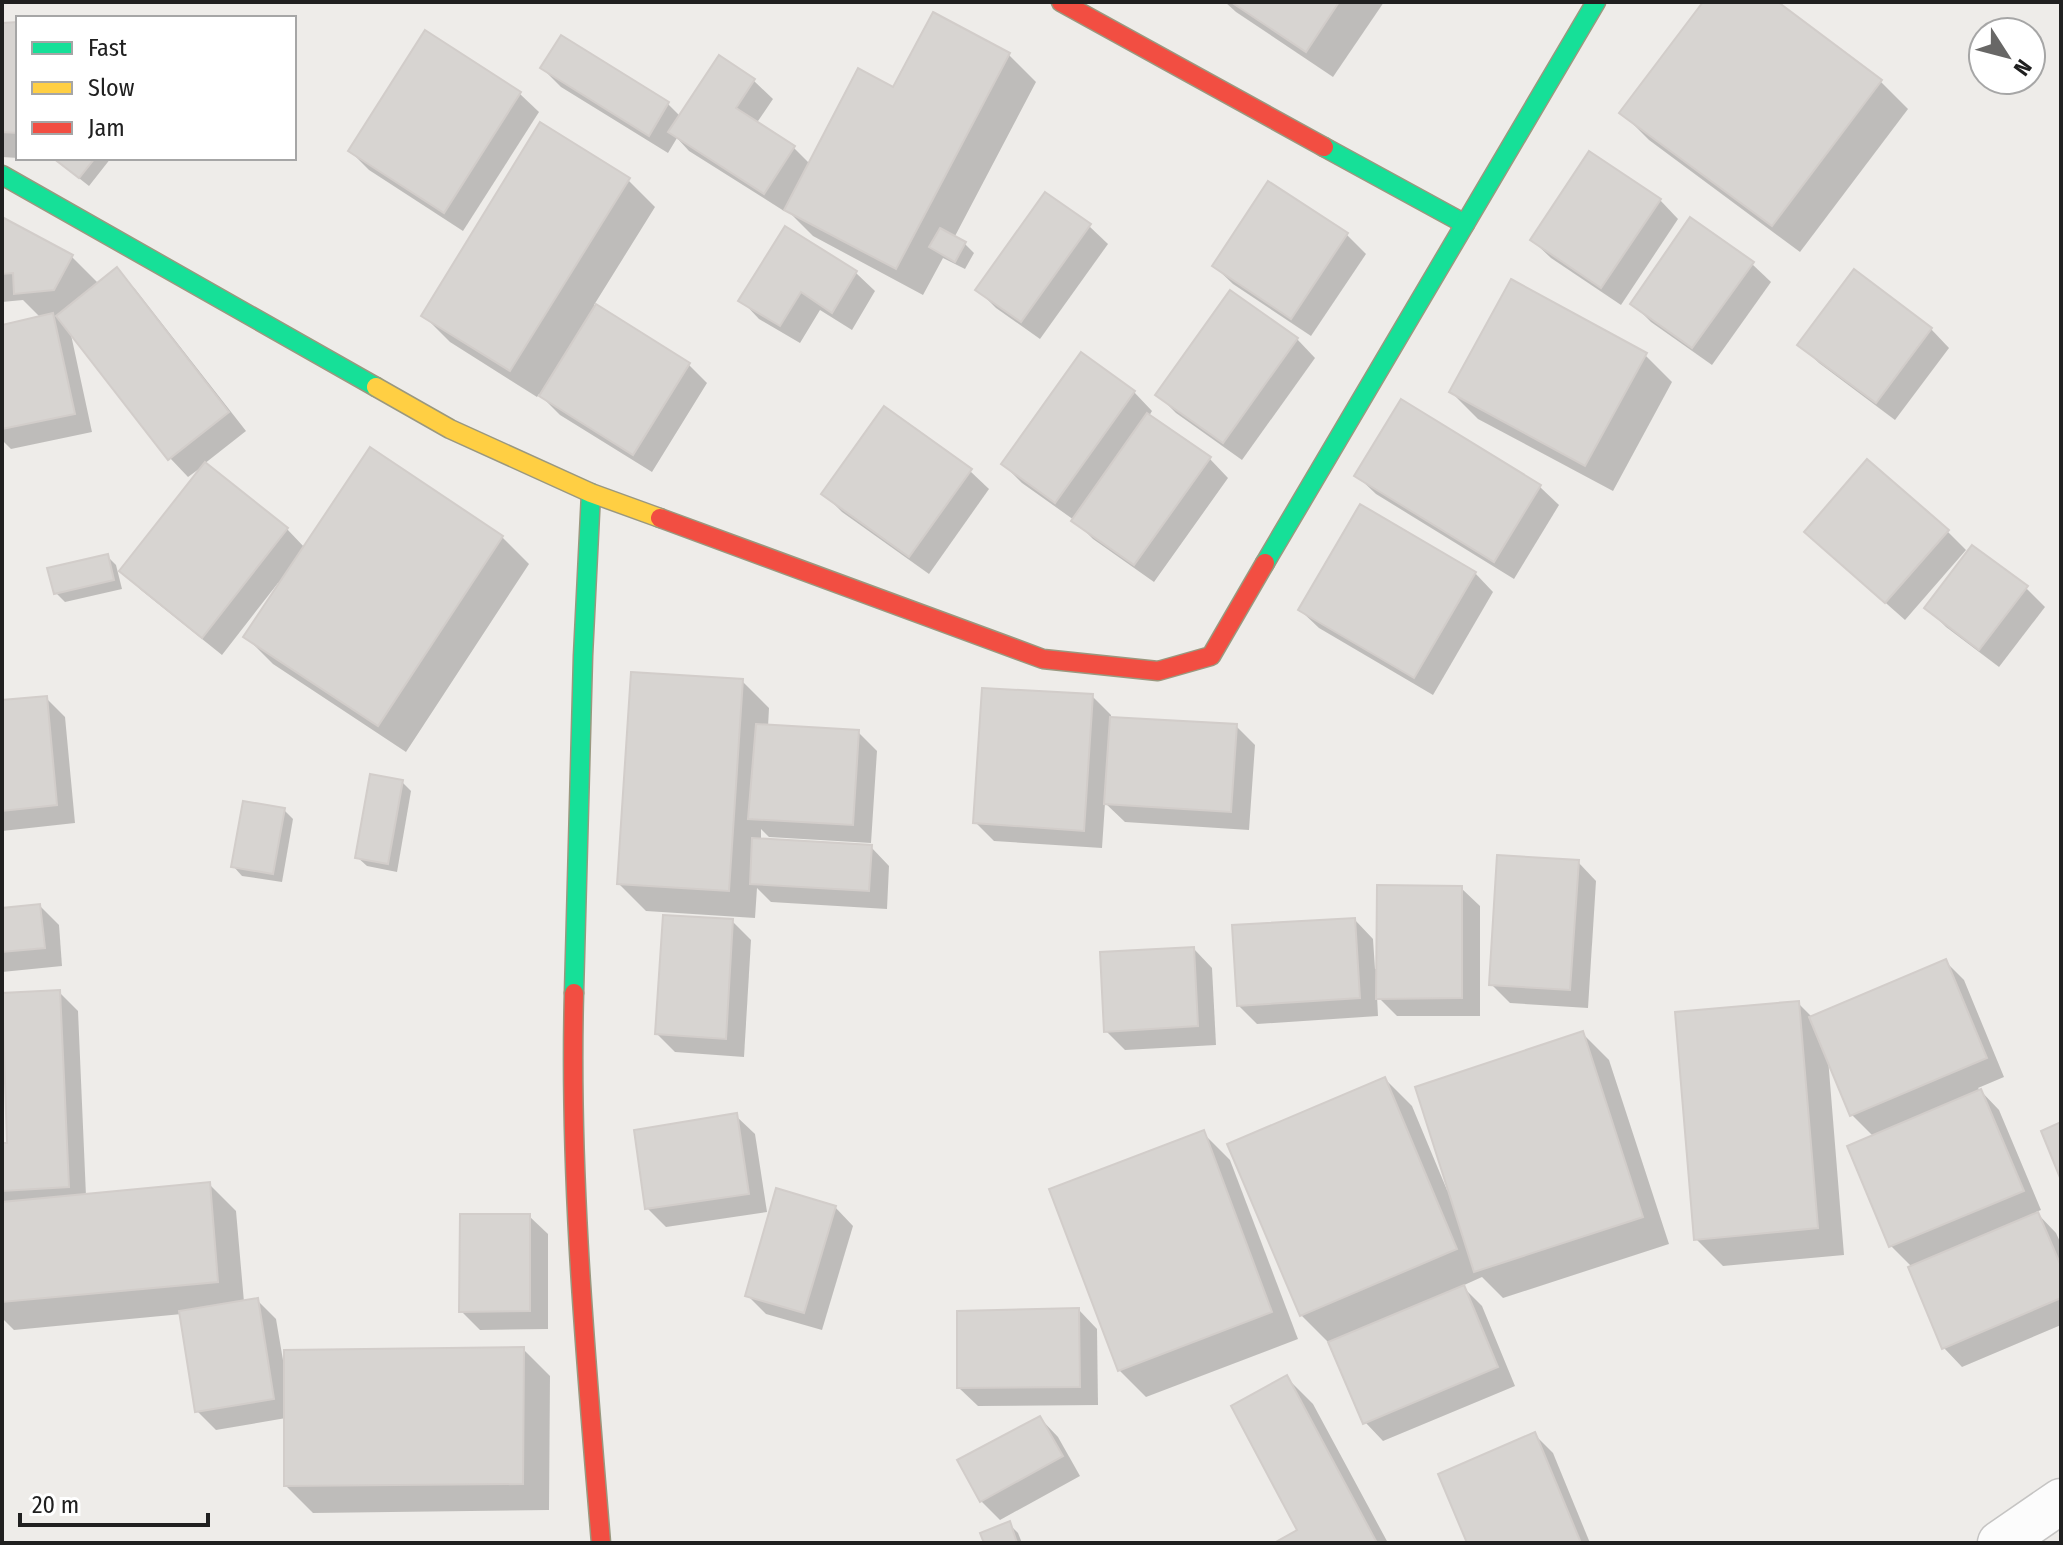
<svg xmlns="http://www.w3.org/2000/svg" width="2063" height="1545" viewBox="0 0 2063 1545" font-family="'Fira Sans Condensed',sans-serif">
<style>
.shadow{fill:#0003}
.building{fill:#d7d4d1;stroke:#d2cdca;stroke-width:2}
.lines{fill:none;stroke-linecap:round;stroke-linejoin:round}
.street-casing{stroke:#c5c4c3;stroke-width:47}
.fast-casing{stroke:#9a987f;stroke-width:21}
.slow-casing{stroke:#9a987f;stroke-width:21}
.jam-casing{stroke:#9a987f;stroke-width:21}
.street{stroke:#fcfcfc;stroke-width:44}
.fast{stroke:#16e098;stroke-width:18}
.slow{stroke:#ffcf43;stroke-width:18}
.jam{stroke:#f24e42;stroke-width:18}
</style>
<rect width="100%" height="100%" fill="#eeece9"/>
<!-- shadow -->
<g class="shadow">
<polygon points="1225,2 1384,2 1333,77 1236,12"/>
<polygon points="1705,2 1775,2 1881,82 1908,109 1800,252 1649,140 1622,113"/>
<polygon points="933,15 1009,55 1036,82 954,238 965,244 974,253 965,269 943,258 923,295 813,236 786,209 784,211 689,151 677,138 668,153 561,87 542,68 562,38 668,104 681,117 720,58 754,81 773,99 756,124 794,148 810,164 893,89"/>
<polygon points="18,24 18,158 2,157 2,25"/>
<polygon points="426,33 520,94 539,112 463,231 369,170 350,151"/>
<polygon points="22,158 111,158 89,186 56,160"/>
<polygon points="628,180 655,207 594,305 688,364 707,383 652,472 560,415 539,394 537,397 450,342 423,315"/>
<polygon points="1269,183 1347,235 1366,254 1311,336 1233,284 1214,266"/>
<polygon points="1660,200 1678,219 1621,305 1551,258 1532,240"/>
<polygon points="2,219 72,257 99,284 117,270 135,289 246,431 204,464 287,529 305,548 502,537 529,564 406,752 273,664 246,637 281,585 278,583 222,655 141,590 122,571 203,466 188,477 170,458 70,330 92,432 11,449 2,440 2,327 41,318 23,300 2,302"/>
<polygon points="1089,226 1108,244 1040,339 996,308 977,289"/>
<polygon points="786,229 856,273 875,291 852,330 820,310 800,343 759,319 741,300"/>
<polygon points="1752,264 1771,282 1712,365 1651,322 1632,303"/>
<polygon points="1931,329 1949,348 1895,420 1819,363 1800,345"/>
<polygon points="1297,339 1315,358 1242,460 1176,413 1158,395"/>
<polygon points="1645,355 1672,382 1613,491 1478,419 1451,392"/>
<polygon points="1134,392 1152,411 1149,416 1210,459 1228,478 1154,582 1093,539 1074,520 1022,483 1003,464"/>
<polygon points="1402,402 1540,487 1559,505 1514,579 1376,494 1357,476"/>
<polygon points="1867,462 1948,532 1966,550 1905,620 1826,550"/>
<polygon points="970,471 989,489 929,574 842,512 824,494"/>
<polygon points="107,556 116,565 122,589 65,602 56,593"/>
<polygon points="1475,573 1493,592 1433,695 1319,628 1300,610"/>
<polygon points="2026,588 2045,607 1999,667 1946,627 1927,608"/>
<polygon points="742,681 769,708 768,727 858,732 877,751 871,843 769,837 761,829 761,841 871,847 889,866 887,909 771,902 757,888 755,918 646,911 619,884"/>
<polygon points="1092,696 1111,715 1111,719 1236,726 1255,745 1249,830 1125,822 1105,803 1102,848 994,841 976,823"/>
<polygon points="46,698 65,717 75,823 2,831 2,702"/>
<polygon points="402,782 411,791 397,872 367,866 357,857"/>
<polygon points="284,810 293,819 282,882 242,876 233,866"/>
<polygon points="1578,862 1596,881 1588,1008 1510,1003 1491,984"/>
<polygon points="1461,888 1480,906 1480,1016 1397,1016 1377,996 1378,1016 1257,1024 1238,1005 1355,920 1373,939 1375,969 1379,969"/>
<polygon points="40,906 59,925 62,966 2,972 2,910"/>
<polygon points="732,921 751,940 744,1057 675,1052 657,1034"/>
<polygon points="1194,949 1212,968 1216,1045 1125,1050 1106,1031"/>
<polygon points="1945,961 1964,980 2004,1077 1978,1088 1999,1110 2041,1210 2036,1212 2056,1233 2061,1244 2061,1325 1962,1367 1944,1348 1912,1267 1891,1246 1874,1137 1852,1115 1828,1058 1844,1255 1723,1266 1696,1239 1798,1003 1812,1017"/>
<polygon points="59,992 78,1011 86,1196 209,1184 236,1211 244,1302 257,1300 276,1319 284,1366 523,1349 550,1376 549,1510 313,1513 286,1486 286,1418 216,1430 197,1411 182,1314 14,1330 2,1318 2,1145 9,1145"/>
<polygon points="1582,1033 1609,1060 1669,1244 1503,1298 1482,1277 1462,1286 1482,1306 1515,1386 1383,1441 1365,1422 1328,1342 1301,1315 1385,1079 1412,1106 1447,1190 1450,1189"/>
<polygon points="736,1116 755,1134 767,1212 666,1227 647,1208"/>
<polygon points="1203,1133 1230,1160 1298,1339 1146,1397 1119,1370"/>
<polygon points="835,1207 853,1226 822,1330 766,1314 747,1295"/>
<polygon points="529,1216 548,1234 548,1329 480,1330 461,1311"/>
<polygon points="1079,1310 1097,1329 1098,1405 978,1406 959,1388"/>
<polygon points="1286,1377 1313,1404 1388,1543 1278,1543 1300,1531"/>
<polygon points="1040,1418 1058,1437 1080,1476 1000,1520 981,1501"/>
<polygon points="1535,1435 1553,1453 1590,1543 1469,1543"/>
<polygon points="1009,1524 1018,1533 1022,1543 986,1543"/>
</g>
<!-- building -->
<g class="building">
<polygon points="1231,2 1339,2 1306,52"/>
<polygon points="1703,2 1778,2 1882,80 1772,226 1619,113"/>
<polygon points="933,12 1010,53 896,269 784,210 858,68 893,87"/>
<polygon points="18,22 18,133 2,132 2,23"/>
<polygon points="425,30 521,92 444,213 348,151"/>
<polygon points="561,35 669,102 649,136 540,68"/>
<polygon points="719,55 755,79 736,108 795,146 764,194 668,132"/>
<polygon points="540,122 630,178 510,371 421,316"/>
<polygon points="1589,151 1661,199 1601,288 1530,240"/>
<polygon points="53,158 95,158 79,178"/>
<polygon points="1268,181 1348,233 1291,319 1212,266"/>
<polygon points="1045,192 1091,224 1021,322 975,290"/>
<polygon points="2,217 73,255 54,290 14,294 13,273 2,274"/>
<polygon points="1690,217 1754,262 1692,348 1630,304"/>
<polygon points="785,226 857,271 832,313 801,292 780,326 738,301"/>
<polygon points="940,228 966,242 955,262 929,247"/>
<polygon points="117,267 229,412 168,460 56,316"/>
<polygon points="1854,269 1932,328 1876,403 1797,345"/>
<polygon points="1511,279 1647,353 1585,466 1449,392"/>
<polygon points="1230,290 1298,338 1223,443 1155,395"/>
<polygon points="596,304 690,363 633,455 539,396"/>
<polygon points="53,313 75,414 2,429 2,325"/>
<polygon points="1081,352 1135,391 1055,503 1001,464"/>
<polygon points="1401,399 1541,485 1494,562 1354,476"/>
<polygon points="884,406 972,469 909,557 821,494"/>
<polygon points="1147,413 1211,457 1134,565 1071,521"/>
<polygon points="370,447 503,536 378,726 243,637"/>
<polygon points="1867,459 1949,530 1885,603 1804,532"/>
<polygon points="205,462 288,528 202,638 119,571"/>
<polygon points="1360,504 1476,572 1414,678 1298,610"/>
<polygon points="1972,545 2028,586 1979,650 1924,608"/>
<polygon points="108,554 114,580 54,594 47,568"/>
<polygon points="631,672 743,679 729,891 617,884"/>
<polygon points="982,688 1093,694 1084,831 973,823"/>
<polygon points="47,696 57,805 2,811 2,700"/>
<polygon points="1110,717 1237,724 1231,812 1104,804"/>
<polygon points="756,724 859,730 853,825 748,819"/>
<polygon points="370,774 403,780 388,864 355,858"/>
<polygon points="243,801 285,808 273,874 231,867"/>
<polygon points="752,838 872,845 869,891 750,884"/>
<polygon points="1497,855 1579,860 1570,990 1489,985"/>
<polygon points="1377,885 1462,886 1462,998 1376,999"/>
<polygon points="40,904 45,948 2,952 2,908"/>
<polygon points="663,915 733,919 726,1039 655,1034"/>
<polygon points="1355,918 1360,998 1237,1006 1232,925"/>
<polygon points="1194,947 1198,1026 1104,1032 1100,952"/>
<polygon points="1946,959 1987,1058 1850,1116 1809,1017"/>
<polygon points="60,990 69,1187 2,1191 2,1143 7,1143 2,993"/>
<polygon points="1799,1001 1818,1228 1694,1240 1675,1012"/>
<polygon points="1583,1031 1643,1217 1474,1272 1415,1087"/>
<polygon points="1385,1077 1457,1249 1300,1316 1227,1144"/>
<polygon points="1981,1089 2024,1191 1889,1247 1847,1146"/>
<polygon points="737,1113 749,1194 645,1209 634,1130"/>
<polygon points="2061,1122 2061,1180 2041,1131"/>
<polygon points="1204,1130 1272,1312 1118,1371 1049,1189"/>
<polygon points="210,1182 218,1282 2,1302 2,1202"/>
<polygon points="776,1188 836,1206 804,1313 745,1296"/>
<polygon points="2038,1212 2061,1266 2061,1298 1942,1349 1908,1267"/>
<polygon points="460,1214 530,1214 530,1311 459,1312"/>
<polygon points="1464,1285 1498,1367 1363,1424 1328,1342"/>
<polygon points="258,1298 274,1399 195,1412 179,1311"/>
<polygon points="1079,1308 1080,1387 957,1388 957,1311"/>
<polygon points="524,1347 523,1484 284,1486 284,1350"/>
<polygon points="1287,1375 1377,1543 1274,1543 1297,1530 1231,1406"/>
<polygon points="1040,1416 1063,1456 980,1502 957,1460"/>
<polygon points="1535,1432 1581,1543 1467,1543 1438,1474"/>
<polygon points="1010,1521 1017,1543 984,1543 980,1533"/>
</g>
<g class="lines">
<!-- street casing -->
<g class="street-casing">
<polyline id="street" points="2000,1543 2061,1501"/>
</g>
<!-- fast casing -->
<g class="fast-casing">
<g id="fast">
<polyline points="1324,147 1465,224"/>
<polyline points="2,175 376,387"/>
<polyline points="1265,563 1596,2"/>
<polyline points="574,993 583,656 591,493"/>
</g>
</g>
<!-- slow casing -->
<g class="slow-casing">
<polyline id="slow" points="376,387 450,429 591,493 660,518"/>
</g>
<!-- jam casing -->
<g class="jam-casing">
<g id="jam">
<polyline points="1061,2 1324,147"/>
<polyline points="660,518 1043,659 1158,671 1211,656 1265,563"/>
<path d="M574 993C569 1177 586 1360 601 1543"/>
</g>
</g>
<!-- street -->
<use href="#street" class="street"/>
<!-- fast -->
<use href="#fast" class="fast"/>
<!-- slow -->
<use href="#slow" class="slow"/>
<!-- jam -->
<use href="#jam" class="jam"/>
</g>
<!-- border -->
<rect width="2063" height="1545" fill="none" stroke="#202020" stroke-width="8"/>
<!-- legend -->
<rect x="16" y="16" width="280" height="144" fill="#ffffff" stroke="#a6a6a6" stroke-width="2"/>
<rect x="32" y="42" width="40" height="12" fill="#16e098" stroke="#a6a6a6" stroke-width="2"/>
<text x="88" y="56" font-size="24" fill="#202020">Fast</text>
<rect x="32" y="82" width="40" height="12" fill="#ffcf43" stroke="#a6a6a6" stroke-width="2"/>
<text x="88" y="96" font-size="24" fill="#202020">Slow</text>
<rect x="32" y="122" width="40" height="12" fill="#f24e42" stroke="#a6a6a6" stroke-width="2"/>
<text x="88" y="136" font-size="24" fill="#202020">Jam</text>
<!-- north arrow -->
<g transform="translate(2007 56) rotate(126)"><circle r="38" fill="#ffffff" stroke="#a6a6a6" stroke-width="2"/>
<path d="M0-6L14 30L0 20L-14 30Z" fill="#686766"/>
<text y="-12" font-size="22" font-weight="bold" text-anchor="middle" fill="#202020">N</text>
</g>
<!-- scale -->
<path d="M20 1513v12h188v-12" fill="none" stroke="#202020" stroke-width="4"/>
<text x="32" y="1513" font-size="24" fill="#202020" stroke="#ffffff" stroke-width="6" paint-order="stroke">20 m</text>
</svg>
